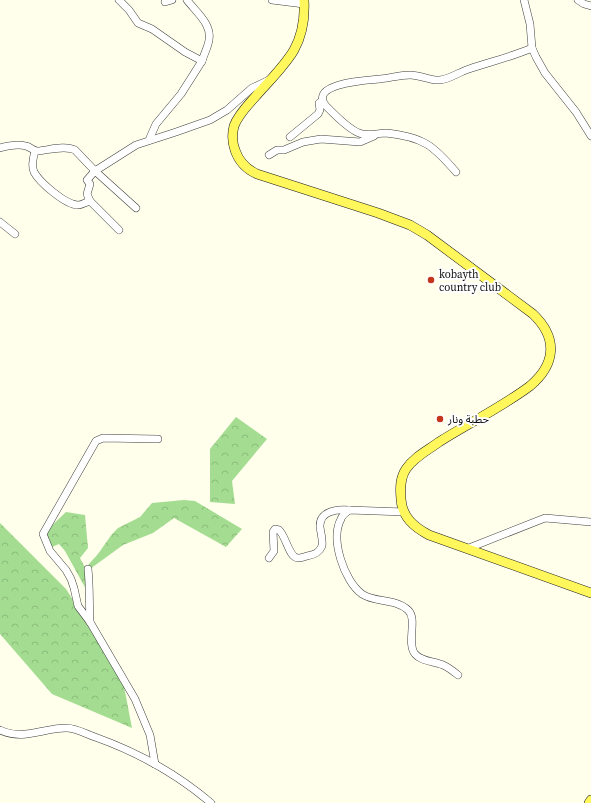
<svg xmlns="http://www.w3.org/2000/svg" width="591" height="803" viewBox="0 0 591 803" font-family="'Source Serif 4','Noto Sans Arabic',serif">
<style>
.forest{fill:url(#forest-crowns)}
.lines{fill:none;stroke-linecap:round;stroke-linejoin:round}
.minor-casing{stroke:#3f3f3f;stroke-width:8}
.major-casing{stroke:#1d1d1d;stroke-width:10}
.minor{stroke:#fff;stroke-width:7}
.major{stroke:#fff75b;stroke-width:9}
.poi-dot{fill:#c4351c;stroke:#fff;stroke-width:1.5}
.labels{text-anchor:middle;stroke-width:4;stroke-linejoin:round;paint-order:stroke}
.poi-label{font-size:11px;fill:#0c0c0c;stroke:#fff;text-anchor:start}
</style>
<defs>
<pattern id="forest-crowns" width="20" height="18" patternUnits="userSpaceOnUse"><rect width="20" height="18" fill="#a4dd91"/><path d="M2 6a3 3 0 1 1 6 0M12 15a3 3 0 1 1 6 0" fill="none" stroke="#8cbc7c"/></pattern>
</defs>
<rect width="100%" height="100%" fill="#ffffeb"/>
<!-- forest -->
<g class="forest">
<polygon points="236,417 267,439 232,481 235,504 210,502 210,449"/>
<polygon points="184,500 195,501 242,529 226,547 174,518 153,533 123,545 90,569 88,565 98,554 112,534 118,528 140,517 152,503"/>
<polygon points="66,512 85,515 88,548 80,558 91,579 87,591 65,551 59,544 52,547 42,535"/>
<polygon points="0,523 66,589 122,676 132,728 52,694 0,634"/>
</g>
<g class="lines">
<!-- minor casing -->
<g class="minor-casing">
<g id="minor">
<polyline points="119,0 129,10 138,23 152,29 185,52 202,61 181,94 156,124 149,140"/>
<path d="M187 0C196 12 212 24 209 40 208 47 204 54 202 61"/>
<polyline points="272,0 304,4"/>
<polyline points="524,0 530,24 532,48 536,57 545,73 576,112 591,136"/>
<polyline points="578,0 584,4 591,6"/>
<polyline points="165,2 172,0"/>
<polyline points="290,137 318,114 320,110 319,103 322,101"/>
<path d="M0 148C7 146 19 144 26 146 31 147 33 151 38 151 49 150 65 145 75 150L95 171 136 208"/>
<path d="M35 151C33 158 31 166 34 172 40 183 66 205 78 205 82 205 86 202 90 201L119 230"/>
<polyline points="269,155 277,150 284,150 303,142 321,139 360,142 374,136"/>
<path d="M456 172C433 145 423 137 386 133 377 133 368 137 359 133 348 129 335 115 326 106 307 83 369 80 380 79 390 78 400 75 410 75 421 75 430 81 440 80 450 79 459 72 469 69 490 62 511 57 532 48"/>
<polyline points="90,201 87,194 90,184 87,180 95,171 136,145 176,132 210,120 227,110 252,88 271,79"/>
<polyline points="0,222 15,234"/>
<path d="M404 512 349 510C346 513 342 515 341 519 330 539 344 581 362 594 375 603 395 598 408 610 418 619 406 643 415 654 422 662 434 661 443 665 448 667 453 671 458 675"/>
<polyline points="469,548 545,518 591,522"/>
<path d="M269 558 274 551 273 532 275 529 279 530C286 536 289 558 298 558 301 558 304 557 307 556 314 555 319 553 322 546 323 540 321 534 320 527 319 511 337 509 349 510"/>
<path d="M88 569C90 587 89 604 90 622"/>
<path d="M0 730C23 741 43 728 66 728 76 728 86 734 95 737 137 752 177 774 211 803"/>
<polyline points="155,764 150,735 135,699 90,622 78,606 74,588 71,579 66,570 50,551 43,534 96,441 103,438 158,439"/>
</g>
</g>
<!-- major casing -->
<g class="major-casing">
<g id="major">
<path d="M304 0C305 18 303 34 294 50 284 67 268 82 255 97 247 106 238 115 234 126 232 134 232 142 235 150 239 162 246 169 257 174L378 213 410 225 427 235 533 314C558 338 556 364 530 386 502 407 469 423 439 442 428 450 414 457 406 469 400 478 400 488 401 499 402 517 414 527 429 535L591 593"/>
<polyline points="589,803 591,800"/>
</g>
</g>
<!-- minor -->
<use href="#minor" class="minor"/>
<!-- major -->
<use href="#major" class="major"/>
</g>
<!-- markers -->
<g class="poi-dot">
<circle cx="431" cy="280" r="4"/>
<circle cx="440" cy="419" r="4"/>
</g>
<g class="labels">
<!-- poi labels -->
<g class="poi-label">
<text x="439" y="278">kobayth<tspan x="439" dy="13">country club</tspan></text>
<text x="448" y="423">حطبة ونار</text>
</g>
</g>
</svg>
